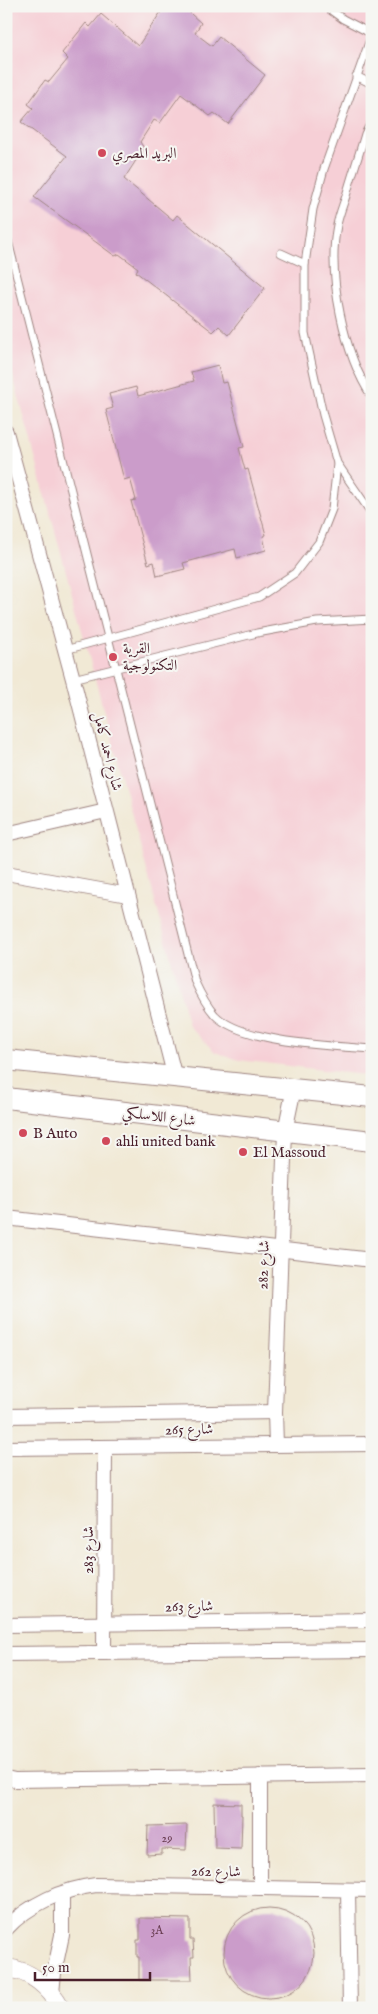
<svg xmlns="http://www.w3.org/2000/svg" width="378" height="2014" viewBox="0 0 378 2014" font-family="'IM FELL English',Amiri,serif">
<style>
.built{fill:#f6cfd6}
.building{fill:#cb9cca}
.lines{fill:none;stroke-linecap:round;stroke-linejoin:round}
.service-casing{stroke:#9e8480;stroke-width:9}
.minor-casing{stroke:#9e8480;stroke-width:16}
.tertiary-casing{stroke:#9e8480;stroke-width:19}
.secondary-casing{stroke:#9e8480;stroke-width:22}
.service{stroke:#fff;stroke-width:7}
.minor{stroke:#fff;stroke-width:14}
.tertiary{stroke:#fff;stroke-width:18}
.secondary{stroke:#fff;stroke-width:20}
.poi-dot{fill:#d1495b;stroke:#f6f6f2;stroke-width:2}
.labels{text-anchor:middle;stroke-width:4;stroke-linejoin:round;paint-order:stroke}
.number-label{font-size:12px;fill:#6a3e53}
.poi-label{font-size:15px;fill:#4a1f2b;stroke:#f6f6f2;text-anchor:start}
.street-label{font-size:15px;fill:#4a1f2b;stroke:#f6f6f2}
</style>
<rect width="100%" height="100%" fill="#f6f6f2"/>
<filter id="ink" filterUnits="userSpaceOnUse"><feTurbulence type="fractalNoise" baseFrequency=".02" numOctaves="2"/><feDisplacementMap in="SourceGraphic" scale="10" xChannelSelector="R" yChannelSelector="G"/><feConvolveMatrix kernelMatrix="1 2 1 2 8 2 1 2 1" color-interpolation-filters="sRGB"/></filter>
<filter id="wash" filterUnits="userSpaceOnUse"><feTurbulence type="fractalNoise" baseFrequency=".0096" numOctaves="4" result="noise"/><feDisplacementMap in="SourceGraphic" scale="20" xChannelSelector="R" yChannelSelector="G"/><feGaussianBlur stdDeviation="1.12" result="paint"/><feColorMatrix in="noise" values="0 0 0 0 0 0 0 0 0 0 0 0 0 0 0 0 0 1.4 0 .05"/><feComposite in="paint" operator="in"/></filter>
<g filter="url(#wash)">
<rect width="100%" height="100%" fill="#f1e9d5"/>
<!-- built -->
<polygon class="built" points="6,6 372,6 372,1076 239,1060 215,1052 189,1026 6,350"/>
<g id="blocks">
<!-- building -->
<g class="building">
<polygon points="165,6 182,6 201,23 195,33 212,46 219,37 265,75 228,124 214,113 210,116 181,94 160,123 154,120 140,142 144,148 124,179 173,220 177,215 265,288 229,335 219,326 213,332 136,272 138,268 119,254 115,256 34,197 67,156 21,122 33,108 28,104 45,80 49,82 68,59 62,53 86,23 90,27 101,14 138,46"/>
<polygon points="218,365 222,383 227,382 244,447 239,448 245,470 248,469 266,535 263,536 266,550 237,558 235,549 183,563 185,569 157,576 154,562 148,564 131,501 136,500 130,478 124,480 106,410 113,408 109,394 136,387 138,396 194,381 191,372"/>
<polygon points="214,1803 241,1804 241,1815 242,1815 241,1849 215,1848"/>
<polygon points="187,1825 186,1850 162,1849 162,1854 147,1855 148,1826"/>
<circle cx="269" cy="1953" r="45"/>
<polygon points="140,1918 190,1919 190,1940 193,1940 194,1957 191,1957 192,1980 139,1980 139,1957 137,1957 137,1940 140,1940"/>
</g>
</g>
</g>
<g filter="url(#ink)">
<use href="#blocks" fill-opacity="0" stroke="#9e8480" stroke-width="1"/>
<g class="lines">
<!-- service casing -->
<g class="service-casing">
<g id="service">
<polyline points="325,6 343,19 372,34"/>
<polyline points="372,34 324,169 313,209 305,264 305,333 323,415 337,463 372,514"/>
<polyline points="356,76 372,84"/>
<path d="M372 121 365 134C359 155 352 175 346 196 343 205 339 215 337 225 327 275 344 355 372 397"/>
<path d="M6 233 195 982C200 993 206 1005 215 1015 242 1043 333 1046 372 1049"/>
<polyline points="281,253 305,264"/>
<polyline points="65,650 259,597 295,573 319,542 332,509 337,464"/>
<polyline points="73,679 257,633 317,622 372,619"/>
</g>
</g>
<!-- minor casing -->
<g class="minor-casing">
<g id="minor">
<polyline points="6,432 73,679 175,1078"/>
<polyline points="6,834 106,811"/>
<polyline points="6,873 128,895"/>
<polyline points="6,1218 372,1260"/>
<polyline points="6,1416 275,1412"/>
<polyline points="276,1445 275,1412 285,1131 294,1088"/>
<polyline points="6,1448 372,1444"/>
<polyline points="6,1625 372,1620"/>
<polyline points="104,1653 105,1447"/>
<polyline points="6,1654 372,1650"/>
<polyline points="6,1778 15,1780 372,1775"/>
<polyline points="260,1888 260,1776"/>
<polyline points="348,1890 350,2008"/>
<path d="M6 1929C29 1904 63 1889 96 1885L372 1890"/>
<polyline points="52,1993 54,1973 62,1935 62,1894"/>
</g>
</g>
<!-- tertiary casing -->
<g class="tertiary-casing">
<path id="tertiary" d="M6 1968C30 1970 50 1987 61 2008"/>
</g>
<!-- secondary casing -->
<g class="secondary-casing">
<g id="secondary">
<polyline points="6,1060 372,1097"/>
<polyline points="6,1098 372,1141"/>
</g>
</g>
<!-- service -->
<use href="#service" class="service"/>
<!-- minor -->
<use href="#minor" class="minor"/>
<!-- tertiary -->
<use href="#tertiary" class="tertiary"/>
<!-- secondary -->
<use href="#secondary" class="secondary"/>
</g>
</g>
<!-- markers -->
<g class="poi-dot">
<circle cx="102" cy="153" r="5"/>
<circle cx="113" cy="657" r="5"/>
<circle cx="23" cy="1133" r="5"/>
<circle cx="106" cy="1141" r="5"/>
<circle cx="243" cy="1152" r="5"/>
</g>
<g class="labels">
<!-- number labels -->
<g class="number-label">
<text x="167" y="1842">29</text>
<text x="157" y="1934">3A</text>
</g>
<!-- poi labels -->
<g class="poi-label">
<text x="112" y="158">البريد المصري</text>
<text x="123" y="653">القرية<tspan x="123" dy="17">التكنولوجية</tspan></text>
<text x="33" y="1138">B Auto</text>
<text x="116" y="1146">ahli united bank</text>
<text x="253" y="1157">El Massoud</text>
</g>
<!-- street labels -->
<g class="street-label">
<text transform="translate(108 751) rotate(76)" y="5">شارع احمد كامل</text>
<text transform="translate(159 1116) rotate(7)" y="5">شارع اللاسلكي</text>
<text transform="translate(263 1265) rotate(-88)" y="5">شارع 282</text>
<text transform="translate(189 1429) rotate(-1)" y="5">شارع 265</text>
<text transform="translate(88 1550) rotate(-90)" y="5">شارع 283</text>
<text transform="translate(189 1606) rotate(-1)" y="5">شارع 263</text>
<text transform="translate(216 1871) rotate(1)" y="5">شارع 262</text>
</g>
</g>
<!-- margin -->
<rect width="378" height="2014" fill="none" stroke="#f6f6f2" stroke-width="25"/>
<!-- scale -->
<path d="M35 1972v8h115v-8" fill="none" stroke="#4a1f2b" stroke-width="2.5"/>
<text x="42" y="1972" font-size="15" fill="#4a1f2b" stroke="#f6f6f2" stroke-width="4" paint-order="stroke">50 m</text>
</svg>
